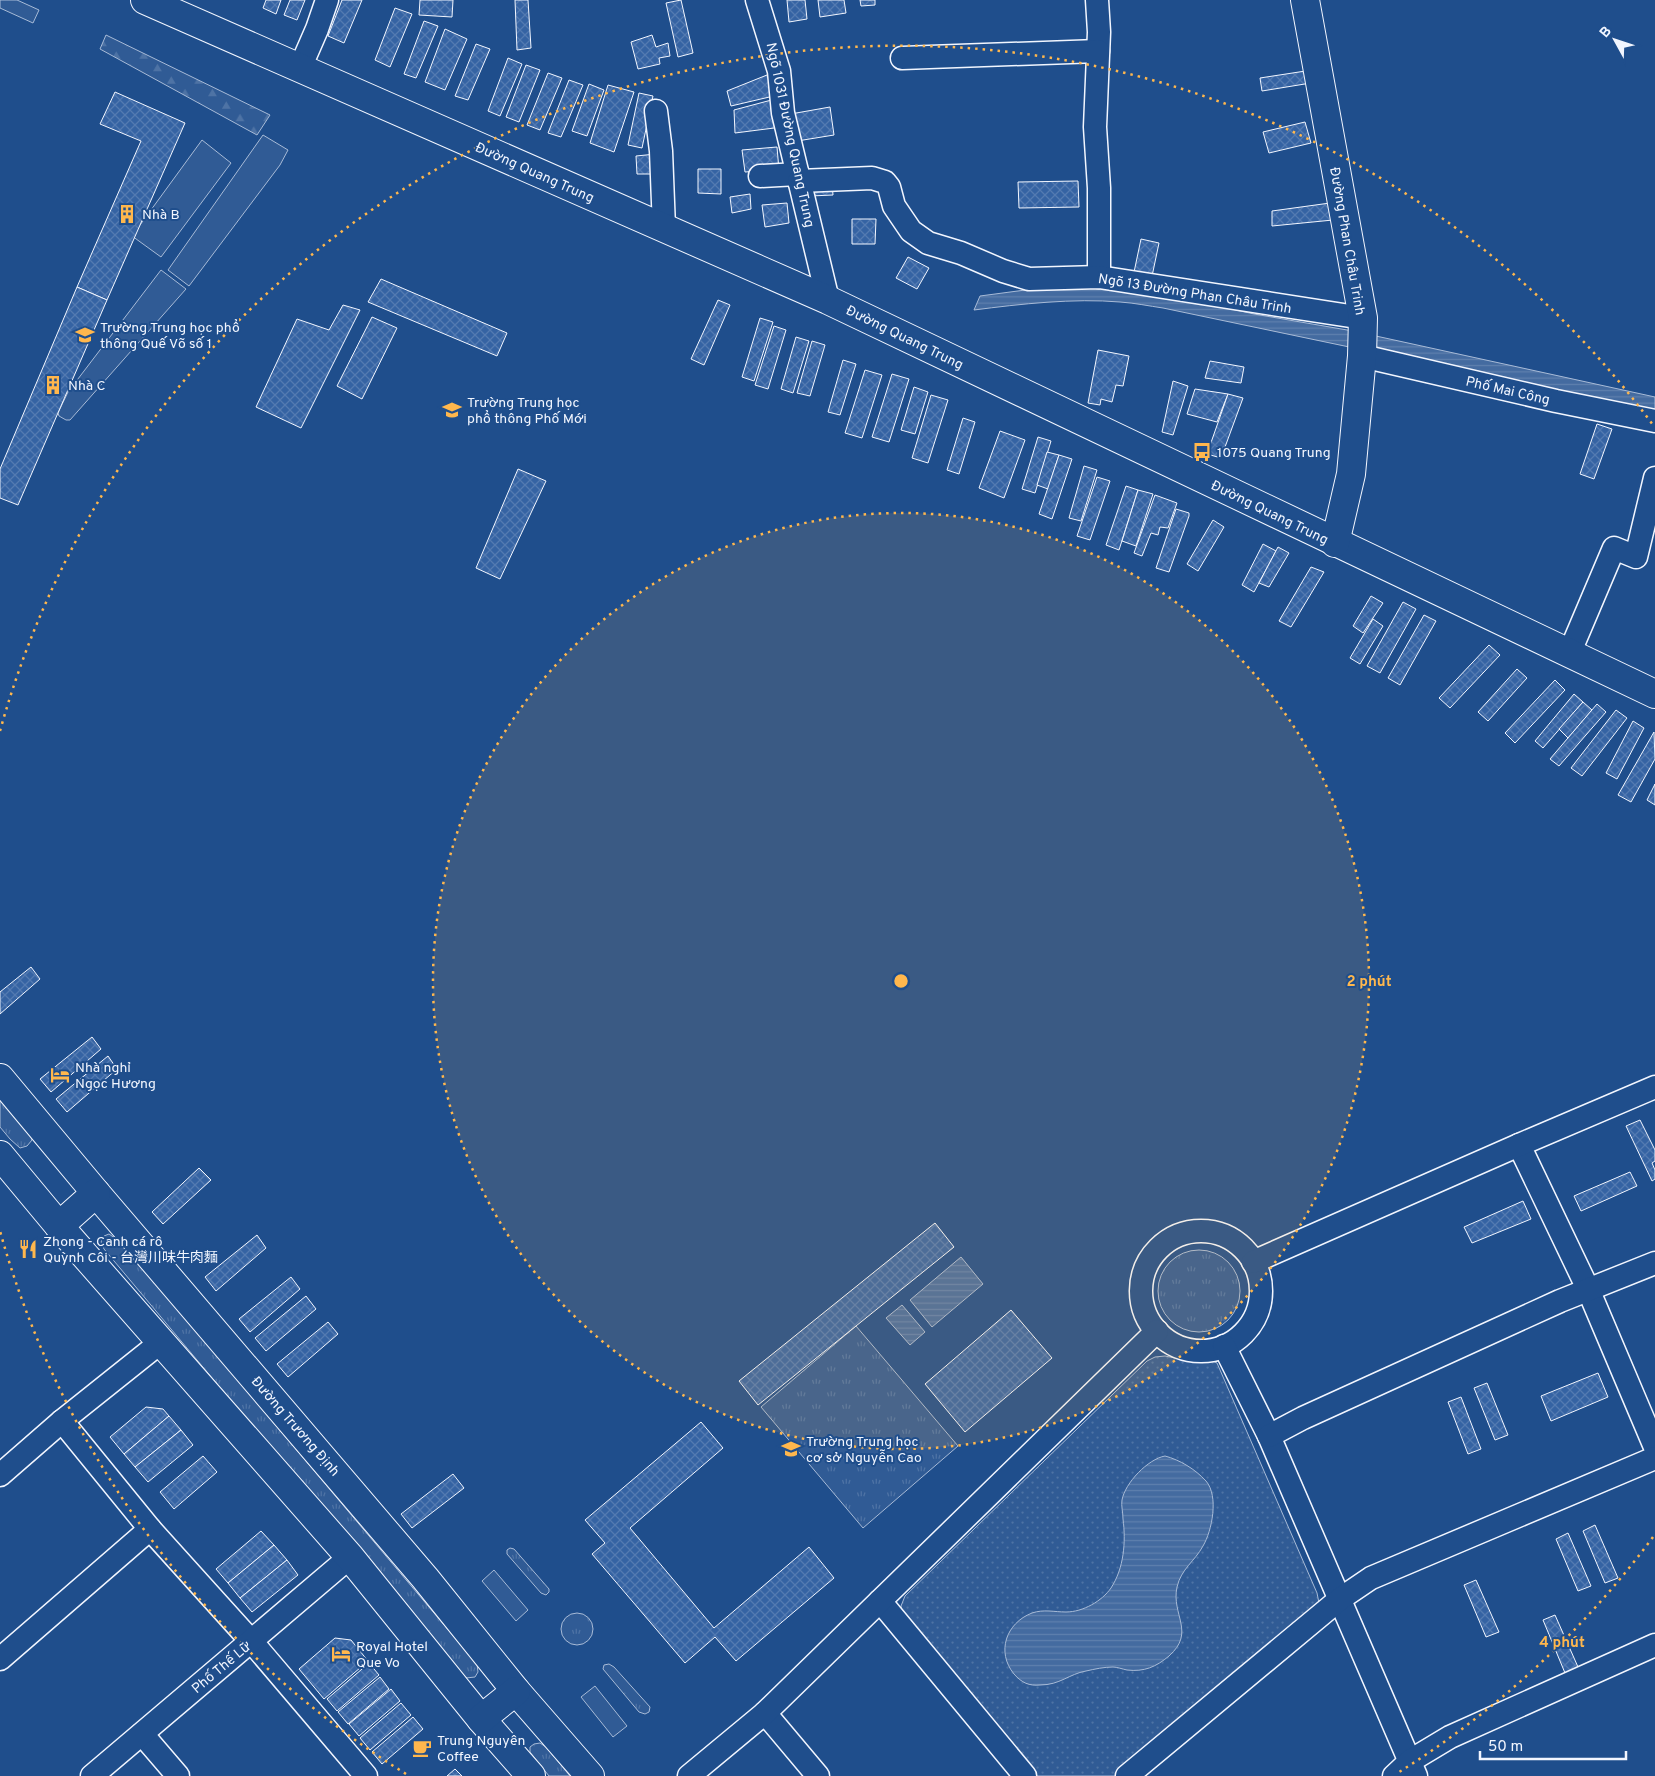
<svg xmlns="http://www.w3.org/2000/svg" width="1655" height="1776" viewBox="0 0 1655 1776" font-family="Overpass,'Noto Sans SC',sans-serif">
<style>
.grass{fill:url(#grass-tufts);stroke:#a8bbd7}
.forest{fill:url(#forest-firs);stroke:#a8bbd7}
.park{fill:url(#park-dots);stroke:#a8bbd7}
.pitch{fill:#305b95;stroke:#a8bbd7}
.water{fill:url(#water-rules);stroke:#a8bbd7}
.building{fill:url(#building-cross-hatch);stroke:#f2f6ff}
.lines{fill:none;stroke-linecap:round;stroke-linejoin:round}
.minor-casing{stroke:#f2f6ff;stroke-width:25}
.major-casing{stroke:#f2f6ff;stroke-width:30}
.minor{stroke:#1f4e8c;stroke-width:22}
.major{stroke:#1f4e8c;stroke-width:28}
.ring{fill:none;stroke:#ffb74d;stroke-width:2.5;stroke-dasharray:2.5 5}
.labels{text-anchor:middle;stroke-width:4;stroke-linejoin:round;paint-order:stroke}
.street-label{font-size:14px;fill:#f2f6ff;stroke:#1f4e8c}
.poi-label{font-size:14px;fill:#f2f6ff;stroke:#1f4e8c;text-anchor:start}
.centre{fill:#ffb74d;stroke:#1f4e8c;stroke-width:2.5}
.ring-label{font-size:15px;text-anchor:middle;font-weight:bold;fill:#ffb74d;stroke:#1f4e8c;stroke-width:4;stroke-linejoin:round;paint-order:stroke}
</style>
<defs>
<pattern id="grass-tufts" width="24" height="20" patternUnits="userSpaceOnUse" patternTransform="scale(1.25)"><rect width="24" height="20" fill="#305b95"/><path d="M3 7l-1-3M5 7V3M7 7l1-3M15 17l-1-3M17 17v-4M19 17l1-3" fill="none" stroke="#4e73a5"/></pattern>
<pattern id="forest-firs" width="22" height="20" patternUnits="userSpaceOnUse" patternTransform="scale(1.25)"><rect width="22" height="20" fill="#305b95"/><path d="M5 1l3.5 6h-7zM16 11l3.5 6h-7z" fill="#4e73a5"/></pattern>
<pattern id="park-dots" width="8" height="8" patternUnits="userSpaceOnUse" patternTransform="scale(1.25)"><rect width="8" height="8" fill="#305b95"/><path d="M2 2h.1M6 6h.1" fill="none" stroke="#4e73a5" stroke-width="1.8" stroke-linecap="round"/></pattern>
<pattern id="water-rules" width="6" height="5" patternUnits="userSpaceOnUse" patternTransform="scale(1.25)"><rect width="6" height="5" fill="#446ba0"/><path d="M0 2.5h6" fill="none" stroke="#5f81ae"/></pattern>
<pattern id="building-cross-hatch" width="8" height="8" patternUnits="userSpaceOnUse" patternTransform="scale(1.25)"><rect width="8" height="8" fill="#3563a3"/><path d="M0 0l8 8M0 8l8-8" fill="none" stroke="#537ab1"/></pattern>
</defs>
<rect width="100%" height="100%" fill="#1f4e8c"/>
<!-- grass -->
<g class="grass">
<polygon points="0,1094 29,1130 32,1140 27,1146 20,1148 10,1139 0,1127"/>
<polygon points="109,1234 122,1243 477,1664 478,1672 475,1677 466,1678 460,1674 104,1249 101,1242 104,1236"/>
<circle cx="1199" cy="1291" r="41"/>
<polygon points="856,1326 958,1446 863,1528 761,1407"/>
<polygon points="510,1548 514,1549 549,1589 549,1592 546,1595 541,1593 507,1554 507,1550"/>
<circle cx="577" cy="1629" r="16"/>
<polygon points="609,1664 614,1667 650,1707 649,1712 645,1714 639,1712 603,1669 604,1665"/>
<polygon points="540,1743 546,1747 570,1776 549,1776 530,1752 530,1747 534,1744"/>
</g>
<!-- forest -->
<polygon class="forest" points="106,35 270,115 257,135 100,49"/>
<!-- park -->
<polygon class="park" points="1165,1356 1195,1362 1213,1361 1217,1363 1317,1593 1319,1603 1117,1776 1036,1776 902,1615 901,1606 905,1596 1147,1361 1155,1357"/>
<!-- pitch -->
<g class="pitch">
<polygon points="0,0 17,0 39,10 33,23 0,8"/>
<polygon points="263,135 288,150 280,165 189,286 168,270"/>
<polygon points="202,140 231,163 161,257 132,236"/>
<polygon points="161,270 186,289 70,420 66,420 59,416 58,413 68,392"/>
<polygon points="494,1570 528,1610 516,1621 482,1581"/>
<polygon points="595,1686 627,1726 613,1737 581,1697"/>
</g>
<!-- water -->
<g class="water">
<path d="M1082 285 1172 296 1254 314 1353 331 1655 397V411L1163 308C1149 306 1135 303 1120 302 1074 298 1020 304 974 310L980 296 1048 287Z"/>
<polygon points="961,1257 983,1284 932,1327 910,1300"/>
<polygon points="902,1305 925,1332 910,1345 886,1318"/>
<path d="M1165 1456C1180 1460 1195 1469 1206 1481 1219 1496 1212 1531 1203 1546 1195 1561 1181 1569 1177 1587 1171 1615 1196 1632 1169 1656 1156 1667 1144 1672 1127 1670 1122 1669 1117 1667 1113 1667 1104 1667 1095 1669 1086 1671 1069 1674 1060 1685 1040 1685 1029 1686 1022 1683 1014 1674 996 1652 1006 1623 1032 1613 1044 1609 1054 1612 1066 1612 1083 1612 1102 1601 1111 1588 1124 1568 1126 1542 1123 1519 1123 1512 1121 1506 1122 1500 1125 1483 1148 1459 1165 1456Z"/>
</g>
<!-- building -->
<g class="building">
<polygon points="266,0 281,0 276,14 263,8"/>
<polygon points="290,0 305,0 297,20 284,15"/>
<polygon points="342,0 362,0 344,43 328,36"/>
<polygon points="420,0 453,0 452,17 419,15"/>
<polygon points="515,0 528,0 531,48 517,50"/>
<polygon points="681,0 693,53 678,57 666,3"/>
<polygon points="787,0 805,0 807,19 789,22"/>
<polygon points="818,0 844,0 846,13 820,17"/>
<polygon points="860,0 875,0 875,5 861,6"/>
<polygon points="395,8 412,14 390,67 375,60"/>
<polygon points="424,21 438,26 416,78 404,74"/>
<polygon points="445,29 467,39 445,90 425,82"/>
<polygon points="652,35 656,47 668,43 670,56 659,58 660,64 638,69 631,42"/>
<polygon points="476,44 490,49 468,100 455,96"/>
<polygon points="508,58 522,64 500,116 488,111"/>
<polygon points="526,65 540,70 519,122 506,117"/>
<polygon points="1312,70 1317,82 1262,91 1260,78"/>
<polygon points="548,73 562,78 540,130 527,125"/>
<polygon points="772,73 778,95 731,106 727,91"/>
<polygon points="569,80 583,85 561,137 548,133"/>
<polygon points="589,84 604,90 587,136 572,131"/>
<polygon points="608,85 634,92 614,152 590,143"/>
<polygon points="115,92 185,123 107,300 77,287 141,141 100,124"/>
<polygon points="639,93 653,96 642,148 628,145"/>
<polygon points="779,98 782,127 735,133 734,110"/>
<polygon points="830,107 834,135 791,142 785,115"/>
<polygon points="1305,122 1311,143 1269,153 1263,132"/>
<polygon points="777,147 779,170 745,172 742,150"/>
<polygon points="656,154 658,174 637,174 636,156"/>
<polygon points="698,169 721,169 721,194 698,193"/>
<polygon points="831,170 833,195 810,196"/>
<polygon points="1078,181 1079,207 1019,208 1018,182"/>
<polygon points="750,194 751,209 732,213 730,197"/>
<polygon points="787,203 789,223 765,227 762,205"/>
<polygon points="1330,203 1333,220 1272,226 1272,211"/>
<polygon points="852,219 876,219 875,244 852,244"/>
<polygon points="1141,239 1159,243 1151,281 1133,277"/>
<polygon points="908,257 929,268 917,289 896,278"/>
<polygon points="381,279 507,333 497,356 368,302"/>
<polygon points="77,287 107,300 18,505 0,498 0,469"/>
<polygon points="718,300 730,305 704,365 691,359"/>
<polygon points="343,305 360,310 301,428 256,407 297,319 329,330"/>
<polygon points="372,317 397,328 362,399 337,386"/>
<polygon points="760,318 773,322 754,381 742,377"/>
<polygon points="774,326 786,330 768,389 755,385"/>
<polygon points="796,337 809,341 793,393 781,389"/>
<polygon points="812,341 825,345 810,396 797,393"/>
<polygon points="1098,350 1129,356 1123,386 1116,385 1112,402 1101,399 1100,405 1088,403"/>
<polygon points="843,360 856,364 840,415 828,412"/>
<polygon points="1210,361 1244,367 1241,383 1205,378"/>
<polygon points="865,370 882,375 862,438 845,433"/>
<polygon points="892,374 909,379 889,442 872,437"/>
<polygon points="1173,381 1188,386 1173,435 1162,432"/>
<polygon points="914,387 928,392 915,434 901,430"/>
<polygon points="1195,389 1228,394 1217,422 1187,414"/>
<polygon points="1228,394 1243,398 1221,458 1207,454"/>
<polygon points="931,395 948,400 928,463 912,458"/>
<polygon points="963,418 975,422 959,474 947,470"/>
<polygon points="1597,424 1612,429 1594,479 1580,474"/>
<polygon points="1000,431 1025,440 1004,498 979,488"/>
<polygon points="1038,437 1051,441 1035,493 1022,489"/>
<polygon points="1047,452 1059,455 1048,489 1037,485"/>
<polygon points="1059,455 1072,459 1052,519 1039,514"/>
<polygon points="1084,466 1097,470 1081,521 1069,518"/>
<polygon points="518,469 546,481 500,579 476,568"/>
<polygon points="1097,477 1110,481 1090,540 1077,536"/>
<polygon points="1126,486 1138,490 1119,550 1106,545"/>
<polygon points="1138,490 1153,494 1136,546 1122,541"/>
<polygon points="1155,495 1177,503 1168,528 1160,527 1158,535 1151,533 1142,556 1134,553"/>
<polygon points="1176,509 1189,513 1189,516 1169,572 1156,568"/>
<polygon points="1213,520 1224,527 1198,571 1187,564"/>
<polygon points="1263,544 1276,551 1254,592 1242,585"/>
<polygon points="1278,547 1289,553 1269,587 1259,583"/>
<polygon points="1311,567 1324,572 1291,627 1279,621"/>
<polygon points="1371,596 1383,603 1363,633 1353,626"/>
<polygon points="1403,602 1416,609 1380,673 1367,666"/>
<polygon points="1424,615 1436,621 1400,685 1388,678"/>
<polygon points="1373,619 1383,626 1360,664 1350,658"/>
<polygon points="1489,645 1500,655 1450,708 1439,698"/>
<polygon points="1517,669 1527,678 1488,721 1478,712"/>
<polygon points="1555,680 1565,690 1515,743 1505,733"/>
<polygon points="1574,694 1583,702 1543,748 1535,741"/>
<polygon points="1583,702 1592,710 1568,738 1559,729"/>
<polygon points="1597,704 1606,712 1559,766 1550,759"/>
<polygon points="1616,710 1627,718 1582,776 1571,768"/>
<polygon points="1633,721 1644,728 1617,779 1606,773"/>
<polygon points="1654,732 1655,759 1631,802 1618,795"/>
<polygon points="1655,784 1655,805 1647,800"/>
<polygon points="31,967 40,979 0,1014 0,992"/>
<polygon points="92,1037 101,1049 51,1092 40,1079"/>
<polygon points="108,1056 117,1069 67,1112 56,1099"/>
<polygon points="1640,1120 1655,1150 1655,1161 1652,1163 1655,1170 1655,1179 1652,1181 1626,1126"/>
<polygon points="199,1168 211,1180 163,1224 152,1212"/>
<polygon points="1630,1172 1637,1186 1581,1211 1574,1196"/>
<polygon points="1523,1201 1531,1219 1472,1243 1464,1227"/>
<polygon points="935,1223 954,1247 758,1405 739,1381"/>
<polygon points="257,1235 266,1248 216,1291 205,1277"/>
<polygon points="291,1277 300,1289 250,1332 239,1319"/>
<polygon points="306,1296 316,1309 266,1351 255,1338"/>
<polygon points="1011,1310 1052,1358 965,1432 925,1384"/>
<polygon points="328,1322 338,1334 288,1377 277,1364"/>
<polygon points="1598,1373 1608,1397 1551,1421 1541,1396"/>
<polygon points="1487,1383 1508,1435 1495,1440 1474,1388"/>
<polygon points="1461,1397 1481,1449 1468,1454 1448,1402"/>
<polygon points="146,1407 163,1409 169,1416 124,1454 110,1437"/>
<polygon points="169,1416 181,1430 135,1467 124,1454"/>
<polygon points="701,1422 723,1448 630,1528 714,1628 809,1547 834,1578 736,1661 715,1637 685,1663 592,1554 605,1543 585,1520"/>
<polygon points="181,1430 193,1445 148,1482 135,1467"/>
<polygon points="203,1456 217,1472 174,1509 160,1492"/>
<polygon points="453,1474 464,1488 412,1528 401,1514"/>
<polygon points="1595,1525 1618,1578 1605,1583 1583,1531"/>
<polygon points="261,1531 274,1545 228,1583 216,1569"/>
<polygon points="1568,1533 1591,1586 1578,1591 1556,1539"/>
<polygon points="274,1545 287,1560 240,1598 228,1583"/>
<polygon points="287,1560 298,1575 252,1612 240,1598"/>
<polygon points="1476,1580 1499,1632 1486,1637 1464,1585"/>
<polygon points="1555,1615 1578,1667 1565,1673 1543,1620"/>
<polygon points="335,1638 351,1640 368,1661 324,1699 299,1669"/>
<polygon points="369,1663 379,1675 337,1711 327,1699"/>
<polygon points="380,1677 389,1689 348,1724 338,1712"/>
<polygon points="391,1689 400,1701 359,1736 349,1724"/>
<polygon points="401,1703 411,1715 370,1750 360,1738"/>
<polygon points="413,1717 423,1729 382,1764 372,1752"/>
<polygon points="455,1769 462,1776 447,1776"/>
</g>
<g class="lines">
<!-- minor casing -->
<g class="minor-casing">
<g id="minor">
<polyline points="757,0 779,71 783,113 828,300"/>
<polyline points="1097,0 1099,32 1095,127 1099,188 1099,277"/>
<polyline points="902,58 1098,51"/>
<polyline points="300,68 317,29 327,0"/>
<polyline points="656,111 661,151 664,228"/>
<polyline points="760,176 798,174"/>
<polyline points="799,181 872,178 885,182 889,187 894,206 911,231 928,243 961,253 1003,271 1029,279 1099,277 1363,318"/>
<polyline points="1362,356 1556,401 1655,421"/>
<polyline points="1569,654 1614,548 1636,557 1655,478"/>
<polyline points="1519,1145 1588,1289 1655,1447"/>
<circle cx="1201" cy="1291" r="60"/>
<polyline points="1253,1262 1519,1145 1655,1087"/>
<polyline points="1224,1346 1269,1436 1416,1776"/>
<polyline points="62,1421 150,1529 252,1642 366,1776"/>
<polyline points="1269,1436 1303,1418 1560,1301 1655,1263"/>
<polyline points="0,1475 62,1421 161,1342"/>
<polyline points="880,1601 1025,1776"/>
<polyline points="0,1659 150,1529"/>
<polyline points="765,1713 818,1776"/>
<polyline points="142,1734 178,1776"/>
<polyline points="92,1776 350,1557"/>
<polyline points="689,1776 765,1713 1157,1331"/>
<polyline points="1127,1776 1340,1599 1371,1578 1655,1458"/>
<polyline points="1394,1776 1410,1761 1450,1737 1655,1645"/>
</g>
</g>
<!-- major casing -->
<g class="major-casing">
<g id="major">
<polyline points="145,0 828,300 1655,694"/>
<polyline points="1305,0 1363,318 1362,356 1351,474 1335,543"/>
<polyline points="0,1078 96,1193 425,1578 516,1691 590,1776"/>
<polyline points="0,1155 59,1226 350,1557 481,1719 531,1776"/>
<polyline points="59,1226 96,1193"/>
<polyline points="481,1719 516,1691"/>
</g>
</g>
<!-- minor -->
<use href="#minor" class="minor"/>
<!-- major -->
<use href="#major" class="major"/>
</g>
<!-- distance rings -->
<circle cx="901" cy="981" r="468" fill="#ffb74d" fill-opacity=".12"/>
<g class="ring">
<circle cx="901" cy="981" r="468"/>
<path d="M1653 1537A935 935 0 0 1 1396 1774M406 1774A935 935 0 0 1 0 1231M0 731A935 935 0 0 1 1653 425"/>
</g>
<!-- icons -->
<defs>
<g id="building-bare" transform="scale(1.5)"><path d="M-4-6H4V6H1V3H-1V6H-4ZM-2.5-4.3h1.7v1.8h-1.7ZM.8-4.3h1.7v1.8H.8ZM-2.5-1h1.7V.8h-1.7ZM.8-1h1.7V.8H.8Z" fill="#ffb74d" stroke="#1f4e8c" stroke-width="2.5" paint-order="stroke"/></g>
<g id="school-bare" transform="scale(1.5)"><path d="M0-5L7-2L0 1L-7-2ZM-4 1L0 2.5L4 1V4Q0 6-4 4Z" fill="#ffb74d" stroke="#1f4e8c" stroke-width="2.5" paint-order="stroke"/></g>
<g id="bus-bare" transform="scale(1.5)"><path d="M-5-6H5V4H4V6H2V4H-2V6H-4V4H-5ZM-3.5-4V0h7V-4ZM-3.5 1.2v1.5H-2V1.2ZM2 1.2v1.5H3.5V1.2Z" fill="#ffb74d" stroke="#1f4e8c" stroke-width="2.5" paint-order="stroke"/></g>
<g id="hotel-bare" transform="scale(1.5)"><path d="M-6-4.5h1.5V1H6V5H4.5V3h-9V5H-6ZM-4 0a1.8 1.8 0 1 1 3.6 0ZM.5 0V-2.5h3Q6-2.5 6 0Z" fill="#ffb74d" stroke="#1f4e8c" stroke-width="2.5" paint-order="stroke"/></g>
<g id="restaurant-bare" transform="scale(1.5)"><path d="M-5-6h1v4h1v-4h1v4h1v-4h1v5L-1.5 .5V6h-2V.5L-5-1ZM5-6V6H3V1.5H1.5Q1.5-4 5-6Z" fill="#ffb74d" stroke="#1f4e8c" stroke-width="2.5" paint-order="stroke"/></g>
<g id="cafe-bare" transform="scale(1.5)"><path d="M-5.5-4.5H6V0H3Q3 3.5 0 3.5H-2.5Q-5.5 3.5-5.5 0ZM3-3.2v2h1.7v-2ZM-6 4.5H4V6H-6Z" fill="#ffb74d" stroke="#1f4e8c" stroke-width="2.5" paint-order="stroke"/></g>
</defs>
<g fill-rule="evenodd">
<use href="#building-bare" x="127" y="214"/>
<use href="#school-bare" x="85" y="335"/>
<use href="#building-bare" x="53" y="385"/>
<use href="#school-bare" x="452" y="410"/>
<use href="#bus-bare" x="1202" y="452"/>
<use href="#hotel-bare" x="60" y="1075"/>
<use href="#restaurant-bare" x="28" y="1249"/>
<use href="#school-bare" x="791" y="1449"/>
<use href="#hotel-bare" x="341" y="1654"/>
<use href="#cafe-bare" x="422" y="1748"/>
</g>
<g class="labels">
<!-- street labels -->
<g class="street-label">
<text transform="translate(791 135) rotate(78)" y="5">Ngõ 1031 Đường Quang Trung</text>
<text transform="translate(535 172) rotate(24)" y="5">Đường Quang Trung</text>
<text transform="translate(1348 241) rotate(80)" y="5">Đường Phan Châu Trinh</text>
<text transform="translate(1195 293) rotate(9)" y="5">Ngõ 13 Đường Phan Châu Trinh</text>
<text transform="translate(905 337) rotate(26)" y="5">Đường Quang Trung</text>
<text transform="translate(1508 390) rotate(13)" y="5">Phố Mai Công</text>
<text transform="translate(1270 512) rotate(26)" y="5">Đường Quang Trung</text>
<text transform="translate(296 1426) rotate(49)" y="5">Đường Trương Định</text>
<text transform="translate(221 1667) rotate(-40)" y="5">Phố Thế Lữ</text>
</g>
<!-- poi labels -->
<g class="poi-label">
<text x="142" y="219">Nhà B</text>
<text x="100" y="332">Trường Trung học phổ<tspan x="100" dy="16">thông Quế Võ số 1</tspan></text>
<text x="68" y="390">Nhà C</text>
<text x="467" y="407">Trường Trung học<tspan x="467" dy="16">phổ thông Phố Mới</tspan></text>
<text x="1217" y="457">1075 Quang Trung</text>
<text x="75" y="1072">Nhà nghỉ<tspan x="75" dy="16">Ngọc Hương</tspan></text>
<text x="43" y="1246">Zhong - Canh cá rô<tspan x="43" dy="16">Quỳnh Côi - 台灣川味牛肉麵</tspan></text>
<text x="806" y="1446">Trường Trung học<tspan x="806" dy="16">cơ sở Nguyễn Cao</tspan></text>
<text x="356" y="1651">Royal Hotel<tspan x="356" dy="16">Que Vo</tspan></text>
<text x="437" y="1745">Trung Nguyên<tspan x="437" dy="16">Coffee</tspan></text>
</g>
</g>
<circle cx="901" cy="981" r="8" class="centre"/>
<g class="ring-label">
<text x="1369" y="986">2 phút</text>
<text x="1562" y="1647">4 phút</text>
</g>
<!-- north arrow -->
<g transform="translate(1615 40) rotate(310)" stroke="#1f4e8c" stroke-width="4" paint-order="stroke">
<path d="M0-4L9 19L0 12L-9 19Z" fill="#f2f6ff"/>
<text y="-8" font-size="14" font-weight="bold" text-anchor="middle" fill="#f2f6ff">B</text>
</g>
<!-- scale -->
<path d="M1480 1751v8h146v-8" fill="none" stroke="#f2f6ff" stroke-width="2.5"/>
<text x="1488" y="1751" font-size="15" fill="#f2f6ff" stroke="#1f4e8c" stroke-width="4" paint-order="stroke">50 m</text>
</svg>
